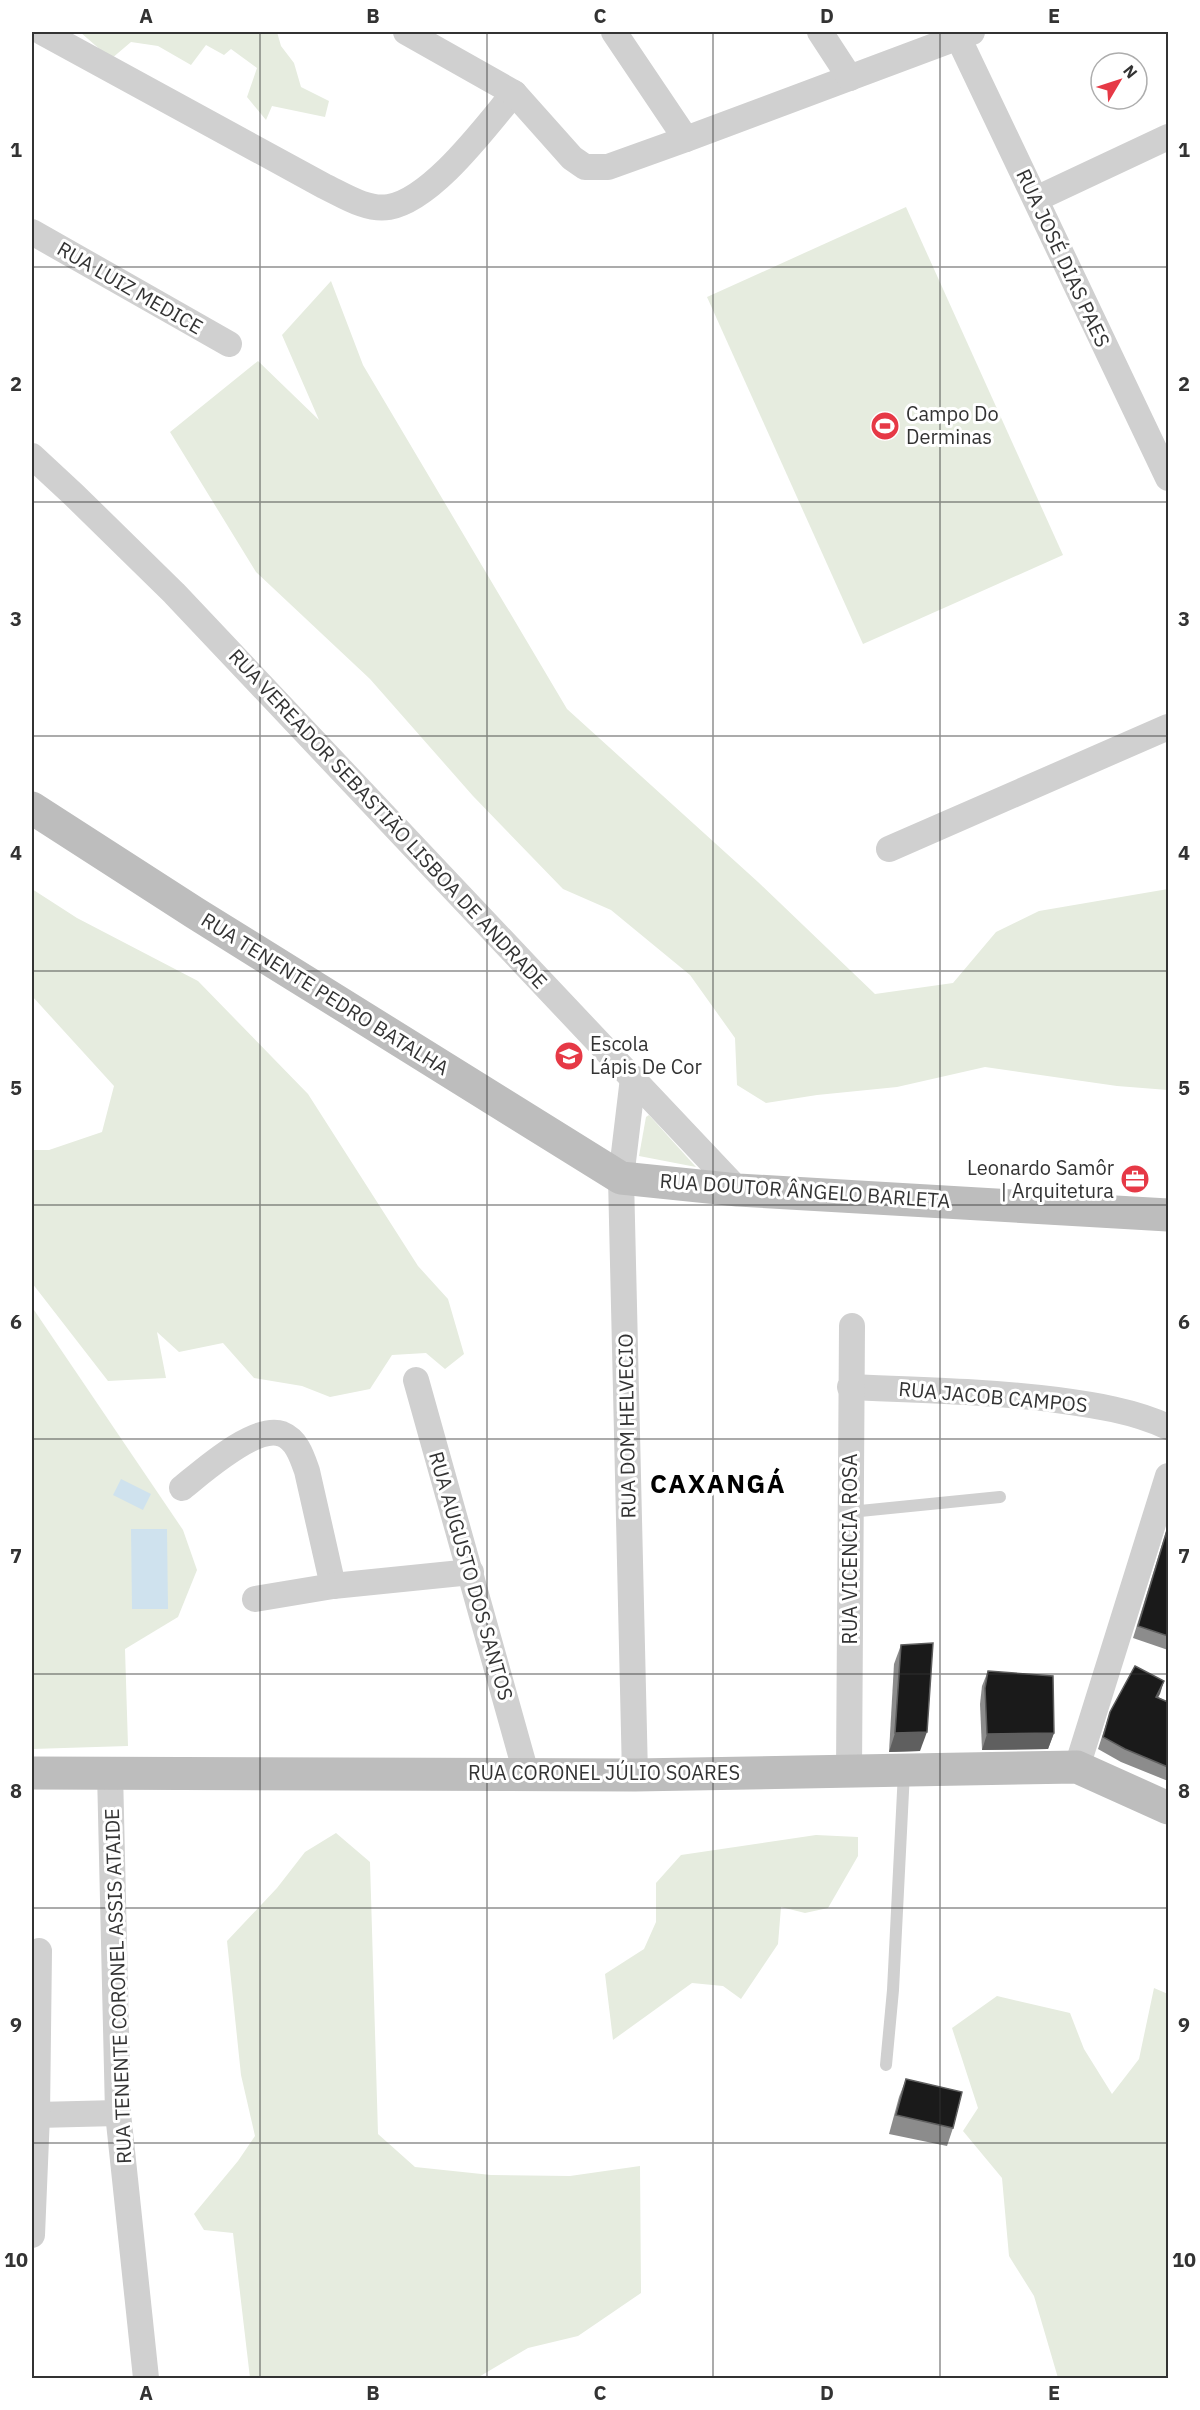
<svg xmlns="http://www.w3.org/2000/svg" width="1200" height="2410" viewBox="0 0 1200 2410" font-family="'IBM Plex Sans',sans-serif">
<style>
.green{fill:#e6ecdf}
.water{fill:#cfe2ee}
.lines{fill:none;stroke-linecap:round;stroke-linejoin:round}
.lane{stroke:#d0d0d0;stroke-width:12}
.street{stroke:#d0d0d0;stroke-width:26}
.secondary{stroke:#bdbdbd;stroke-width:33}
.wall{fill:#8c8c8c}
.shaded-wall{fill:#5f5f5f}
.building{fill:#1a1a1a;stroke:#5f5f5f;stroke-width:1.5}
.grid{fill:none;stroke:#333;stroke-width:1.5;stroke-opacity:0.55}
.labels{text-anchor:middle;stroke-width:6;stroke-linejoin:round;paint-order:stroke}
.street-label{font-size:20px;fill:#333;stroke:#fff}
.poi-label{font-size:20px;fill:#333;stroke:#fff;text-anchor:start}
.district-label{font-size:26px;font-weight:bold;letter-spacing:1.5px;fill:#000;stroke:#fff}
.neatline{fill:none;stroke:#333;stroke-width:2}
.grid-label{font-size:20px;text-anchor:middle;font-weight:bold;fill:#333}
</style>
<rect width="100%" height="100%" fill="#fff"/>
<!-- green -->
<g class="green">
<polygon points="80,32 277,32 281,46 294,63 301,87 329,101 325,117 272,106 266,120 247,97 257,68 231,49 224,55 206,45 191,65 158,46 131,42 111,59"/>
<polygon points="906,207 1063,555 863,644 707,297"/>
<polygon points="331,281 363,365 567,709 758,882 875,994 953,983 996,932 1039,911 1168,889 1168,1090 1117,1086 985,1067 897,1087 817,1095 766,1103 737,1085 735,1038 690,975 611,910 563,889 473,796 370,679 256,572 170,432 258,361 319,420 282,335"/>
<polygon points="32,889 77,918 198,981 308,1094 418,1266 448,1299 464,1354 445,1369 426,1353 392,1355 370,1389 330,1397 302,1386 254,1378 223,1343 179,1352 157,1332 166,1378 108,1381 32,1283 32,1150 49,1150 102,1132 114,1086 32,996"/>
<polygon points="649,1115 696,1167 639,1156 646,1117"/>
<polygon points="32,1307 183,1530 197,1570 178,1617 125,1649 128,1746 32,1749"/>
<polygon points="336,1833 370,1862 378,2134 415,2167 491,2175 570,2176 640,2166 641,2293 578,2336 528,2348 477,2378 250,2378 233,2233 204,2230 194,2214 238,2161 255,2136 241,2075 227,1941 277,1888 305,1852"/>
<polygon points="816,1835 858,1837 858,1856 828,1908 805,1913 781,1907 778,1944 741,1999 723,1986 692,1983 613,2040 605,1974 644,1949 656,1922 656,1883 681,1855"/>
<polygon points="1154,1988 1168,1994 1168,2378 1058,2378 1034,2296 1009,2256 1002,2178 963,2131 978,2108 952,2028 997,1996 1070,2013 1084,2049 1112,2094 1139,2059"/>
</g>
<!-- water -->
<g class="water">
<polygon points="121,1479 151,1494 143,1510 113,1495"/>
<polygon points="167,1529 168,1609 132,1609 131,1529"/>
</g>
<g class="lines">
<!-- lane -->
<g class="lane">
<polyline points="850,1512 1000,1497"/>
<polyline points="886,2065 893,1990 904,1772"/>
</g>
<!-- street -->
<g class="street">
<path d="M42 32 324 186C343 195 367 211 389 207 433 199 486 126 514 93"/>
<polyline points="406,32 514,93 572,158 585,167 608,167 686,139"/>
<polyline points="614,32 686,139 972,32"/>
<polyline points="820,32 850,78"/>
<polyline points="958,37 1168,478"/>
<polyline points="1036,199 1168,137"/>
<polyline points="32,232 229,344"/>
<polyline points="32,456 74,495 174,593 738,1190"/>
<polyline points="889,849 1168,727"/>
<polyline points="633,1078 621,1178 635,1775"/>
<polyline points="416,1380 526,1773"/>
<path d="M850 1387C919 1390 988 1391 1057 1400 1094 1405 1134 1411 1168 1427"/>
<path d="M182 1488C202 1472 255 1424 282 1434 297 1440 302 1457 307 1471L333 1586"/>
<polyline points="255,1599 333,1586 471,1572"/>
<polyline points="1077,1767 1168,1476"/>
<polyline points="110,1772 118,2113 146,2378"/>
<polyline points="849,1772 852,1326"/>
<polyline points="37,2115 118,2113"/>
<polyline points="32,2235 37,2115 39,1951"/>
</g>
<!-- secondary -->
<g class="secondary">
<polyline points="32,808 195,913 621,1178 738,1190 1168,1215"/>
<polyline points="32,1773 635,1775 1077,1767 1168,1808"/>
</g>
</g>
<!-- wall -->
<g class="wall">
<polygon points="1168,1525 1168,1650 1133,1638"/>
<polygon points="901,1645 920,1751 889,1752 894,1664"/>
<polygon points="988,1671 1054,1733 1048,1749 982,1750 980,1704 982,1686"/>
<polygon points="1164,1681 1158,1697 1168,1702 1168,1781 1121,1762 1098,1749 1110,1712"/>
<polygon points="906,2079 953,2128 947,2146 889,2134 899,2097"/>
</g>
<!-- shaded-wall -->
<g class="shaded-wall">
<polygon points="1164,1681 1160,1694 1151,1709 1156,1697"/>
<polygon points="927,1732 920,1751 889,1752 895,1733"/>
<polygon points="1054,1733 1048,1749 982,1750 987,1734"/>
</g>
<!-- building -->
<g class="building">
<polygon points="1168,1527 1168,1636 1138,1626"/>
<polygon points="933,1643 927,1732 895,1733 901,1645"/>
<polygon points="1135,1666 1164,1681 1156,1697 1168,1702 1168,1767 1125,1749 1103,1737 1110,1712"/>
<polygon points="988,1671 1053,1676 1054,1733 987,1734 985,1688"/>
<polygon points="906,2079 962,2092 953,2128 896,2115"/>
</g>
<!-- grid -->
<path class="grid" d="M260 32V2378M487 32V2378M713 32V2378M940 32V2378M32 267H1168M32 502H1168M32 736H1168M32 971H1168M32 1205H1168M32 1439H1168M32 1674H1168M32 1908H1168M32 2143H1168"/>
<!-- icons -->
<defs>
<g id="stadium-disc" transform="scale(1.5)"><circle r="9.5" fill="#e63946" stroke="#fff"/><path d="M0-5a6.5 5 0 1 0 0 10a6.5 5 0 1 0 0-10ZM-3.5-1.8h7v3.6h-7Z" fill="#fff"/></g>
<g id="school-disc" transform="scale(1.5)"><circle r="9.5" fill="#e63946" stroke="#fff"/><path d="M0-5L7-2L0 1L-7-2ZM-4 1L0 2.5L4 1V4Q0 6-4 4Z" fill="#fff"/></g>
<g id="office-disc" transform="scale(1.5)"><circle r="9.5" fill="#e63946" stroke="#fff"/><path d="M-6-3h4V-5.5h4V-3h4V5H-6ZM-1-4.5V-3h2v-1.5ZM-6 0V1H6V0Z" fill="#fff"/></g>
</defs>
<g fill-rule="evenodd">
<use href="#stadium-disc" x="885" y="426"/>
<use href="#school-disc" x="569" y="1056"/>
<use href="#office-disc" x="1135" y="1179"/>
</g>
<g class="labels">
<!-- street labels -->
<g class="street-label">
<text transform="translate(1063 258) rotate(65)" y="7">RUA JOSÉ DIAS PAES</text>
<text transform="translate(130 288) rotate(30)" y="7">RUA LUIZ MEDICE</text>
<text transform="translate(388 819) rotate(47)" y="7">RUA VEREADOR SEBASTIÃO LISBOA DE ANDRADE</text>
<text transform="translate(325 994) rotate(32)" y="7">RUA TENENTE PEDRO BATALHA</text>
<text transform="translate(805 1191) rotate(4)" y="7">RUA DOUTOR ÂNGELO BARLETA</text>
<text transform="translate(993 1397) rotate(5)" y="7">RUA JACOB CAMPOS</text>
<text transform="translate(627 1426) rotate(-91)" y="7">RUA DOM HELVECIO</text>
<text transform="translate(850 1549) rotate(-90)" y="7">RUA VICENCIA ROSA</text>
<text transform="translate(471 1576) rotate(74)" y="7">RUA AUGUSTO DOS SANTOS</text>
<text x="604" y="1780">RUA CORONEL JÚLIO SOARES</text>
<text transform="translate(118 1986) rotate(-92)" y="7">RUA TENENTE CORONEL ASSIS ATAIDE</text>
</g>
<!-- poi labels -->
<g class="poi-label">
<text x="906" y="421">Campo Do<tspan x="906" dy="23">Derminas</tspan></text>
<text x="590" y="1051">Escola<tspan x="590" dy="23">Lápis De Cor</tspan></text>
<text x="1114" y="1175" text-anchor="end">Leonardo Samôr<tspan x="1114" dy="23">| Arquitetura</tspan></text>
</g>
<!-- district labels -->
<g class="district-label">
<text x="718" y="1493">CAXANGÁ</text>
</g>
</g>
<!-- border -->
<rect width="1200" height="2410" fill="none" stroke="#ffffff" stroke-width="66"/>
<!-- north arrow -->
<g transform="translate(1119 81) rotate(51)"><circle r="28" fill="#ffffff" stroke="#adadad" stroke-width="1.5"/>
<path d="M0-4.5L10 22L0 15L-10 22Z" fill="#e63946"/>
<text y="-9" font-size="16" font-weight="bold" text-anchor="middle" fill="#333333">N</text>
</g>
<rect x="33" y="33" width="1134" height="2344" class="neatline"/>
<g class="grid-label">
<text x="146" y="23">A</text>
<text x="373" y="23">B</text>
<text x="600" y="23">C</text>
<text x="827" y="23">D</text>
<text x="1054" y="23">E</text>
<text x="16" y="157">1</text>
<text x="1184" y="157">1</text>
<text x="16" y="391">2</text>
<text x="1184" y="391">2</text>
<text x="16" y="626">3</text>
<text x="1184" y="626">3</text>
<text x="16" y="860">4</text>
<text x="1184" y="860">4</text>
<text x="16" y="1095">5</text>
<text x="1184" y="1095">5</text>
<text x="16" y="1329">6</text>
<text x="1184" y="1329">6</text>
<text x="16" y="1563">7</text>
<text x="1184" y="1563">7</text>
<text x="16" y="1798">8</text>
<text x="1184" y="1798">8</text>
<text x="16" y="2032">9</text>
<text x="1184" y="2032">9</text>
<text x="16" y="2267">10</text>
<text x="1184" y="2267">10</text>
<text x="146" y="2400">A</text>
<text x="373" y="2400">B</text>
<text x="600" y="2400">C</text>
<text x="827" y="2400">D</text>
<text x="1054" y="2400">E</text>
</g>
</svg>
